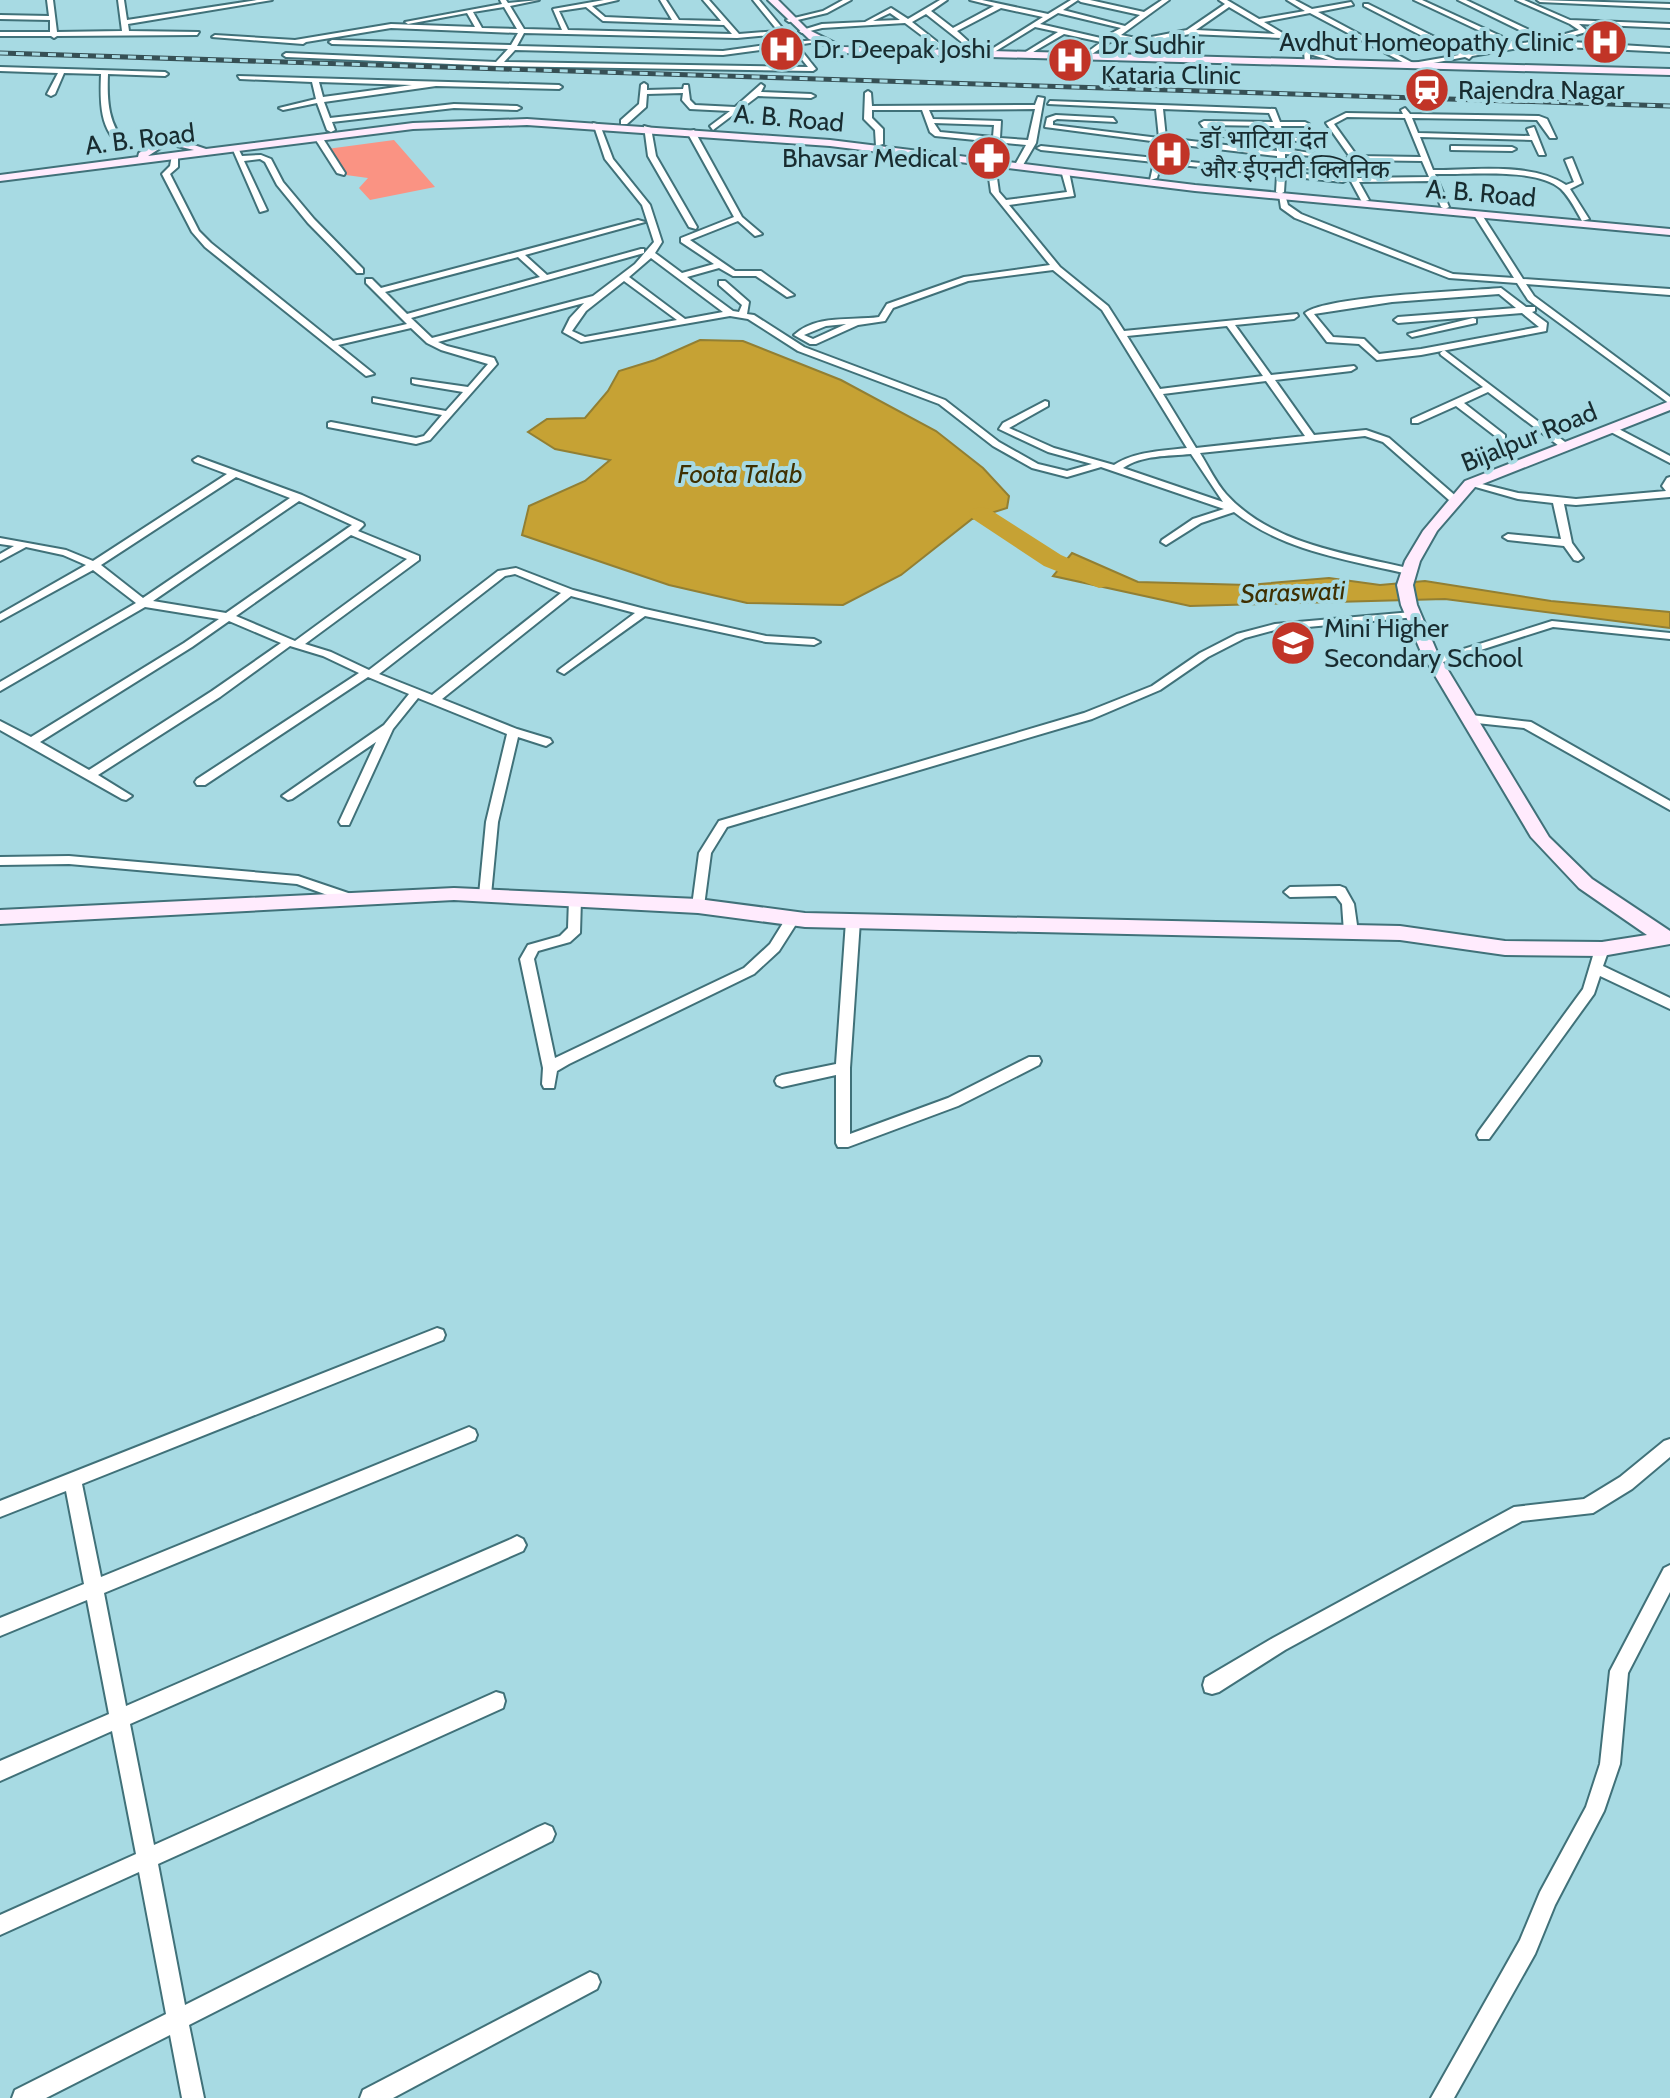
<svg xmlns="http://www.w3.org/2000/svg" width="1670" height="2098" viewBox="0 0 1670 2098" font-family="Cabin,'Noto Sans Devanagari',sans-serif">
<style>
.green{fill:#fa9383}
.water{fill:#c6a234;stroke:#927f33;stroke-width:2}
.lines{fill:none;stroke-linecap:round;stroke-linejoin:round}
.river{fill:#c6a234;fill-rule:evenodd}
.street-casing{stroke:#407179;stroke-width:4}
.secondary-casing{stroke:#407179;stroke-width:4}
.street{fill:#fff;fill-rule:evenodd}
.secondary{fill:#ffebfd;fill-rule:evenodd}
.rail-casing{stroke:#365055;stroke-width:5}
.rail{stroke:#a7dae3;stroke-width:3;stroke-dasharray:8;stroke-linecap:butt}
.labels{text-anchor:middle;stroke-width:8;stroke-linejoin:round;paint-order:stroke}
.far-poi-label{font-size:26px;fill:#182c30;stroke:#a7dae3;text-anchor:start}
.far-street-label{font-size:26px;fill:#182c30;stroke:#a7dae3}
.far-water-label{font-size:26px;font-style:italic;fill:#3f3001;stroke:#a7dae3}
</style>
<rect width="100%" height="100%" fill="#a7dae3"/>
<!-- green -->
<polygon class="green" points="394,140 435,187 370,200 359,188 368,178 346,175 327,149"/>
<!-- water -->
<g class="water">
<polygon points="700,340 743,341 841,380 936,431 983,468 1009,496 1007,508 972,519 901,575 843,605 747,603 669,585 522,535 529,506 585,481 610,460 555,449 528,432 547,419 585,418 608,391 619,371 655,360"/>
<polygon points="1072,553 1138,582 1248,585 1329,578 1380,585 1425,581 1551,601 1670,612 1670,628 1445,599 1190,606 1053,576"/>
</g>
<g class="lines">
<!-- river -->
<polygon class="river" points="981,507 989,509 1061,555 1108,576 1111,581 1108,586 1099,588 1044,566 973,519 969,514 973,509"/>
<!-- street casing -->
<g class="street-casing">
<g id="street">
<polygon points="47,0 53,0 57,32 122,31 118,0 124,0 127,20 257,0 272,0 128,24 129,31 199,32 197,35 57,36 54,38 51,36 0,36 0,32 50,32 50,20 0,19 0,15 49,16"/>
<path d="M500 0H506L508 3 539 0 510 6 524 29 562 30 553 9 604 0H618L592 6 605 17 672 20 660 0H666L679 20 721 21 703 0H709L739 34 778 31 753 0H759L794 42 816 40V42L797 45 816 69 813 71 498 66 286 57 283 55 286 53 496 62 508 49 332 44 329 42 332 40 511 45 518 33 391 28 306 42 303 44 212 37 215 35 295 40 391 24 475 27 467 13 408 24 405 22 502 4ZM504 7 517 29 482 28 473 12ZM586 7 603 21 724 25 732 34 568 30 559 11ZM524 33 737 38 781 34 788 42 723 51 517 46ZM791 46 808 67 504 62 515 50 723 55Z"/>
<polygon points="843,0 851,0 827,13 789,22 786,20 823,11"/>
<path d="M940 0H947L931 11 953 28 994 6 970 0H982L1048 14 1071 0H1090L1144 12 1162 0H1169L1121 35 1141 39 1187 30 1225 4 1219 0H1227L1259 19 1305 11 1287 0H1295L1312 9 1351 2 1353 5 1318 12 1413 63 1459 55 1364 6V4H1368L1467 53 1510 45 1414 0H1422L1518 44 1540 40 1458 0H1466L1548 39 1579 30 1570 24 1516 0H1524L1570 20 1670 24V28L1579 24 1586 30V32L1555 41 1670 48V52L1564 47 1547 43 1472 56 1469 59 1465 57 1412 67 1310 13 1264 22 1309 49 1341 62V64L1310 54V63L1305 64 1304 51 1281 38 1190 34 1141 43 1116 38 1083 60 1081 57 1101 42 1064 34 1028 55H1024V53L1058 32 1035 27 991 54H987V52L1043 17 1001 8 957 31 980 52 978 55 926 14 912 22 949 51V53H945L905 23 822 28 802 33 799 31 822 24 865 22 891 8 908 19ZM1078 0 1081 2 1140 15 1125 26 1063 10ZM1229 7 1275 34 1196 30ZM890 13 900 20 873 21ZM1058 13 1121 28 1110 34 1105 39 1040 24Z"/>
<polygon points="1537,0 1670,4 1670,8 1540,2"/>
<path d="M0 67 165 72 168 74 165 76 108 74C107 101 108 126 128 145L124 147C99 133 100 100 101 74L64 73 55 94 51 96 47 94 58 73 0 71Z"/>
<path d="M238 76 559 85 562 87 559 89 436 86 324 102 330 118 454 104 517 106 521 108 517 110 454 108 332 122 335 130 331 132 327 130 317 103 283 110 279 108 316 99 312 82 240 79ZM319 82 412 85 323 97Z"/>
<polygon points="644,83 647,85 647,90 683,89 684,85 688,85 690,100 695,105 735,107 761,84 764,86 761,92 811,94 815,96 811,98 758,96 713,130 710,126 730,111 690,109 682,100 683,93 647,94 646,107 627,124 621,124 621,120 639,104 641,85"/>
<path d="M868 91 871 93 872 106 1035 105 1038 97 1044 98 1036 143 1023 165H1020L1016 163 1026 145 935 136 930 132 922 110H872V118L883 129V144L876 146 875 130 864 119 865 93ZM1035 109 1028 140 1000 138 1001 121 933 119 929 110ZM934 123 994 125 993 137 940 132Z"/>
<path d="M1050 101 1275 109 1280 122H1305L1309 124 1305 126H1281L1283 136 1318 140 1314 142 1284 140 1285 149 1317 154 1313 156 1285 154V162L1338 166 1342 168 1338 170 1285 167V172L1343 178 1347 180 1343 182 1285 176 1284 192 1280 194 1276 192 1277 175 1161 163 1157 178 1150 180 1154 162 1041 150 1037 148 1041 146 1155 158 1159 142 1045 127 1047 118 1056 115 1113 118 1116 122 1057 119 1053 121V125L1159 138 1156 109 1048 104ZM1163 109 1269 113 1273 122 1204 121 1200 123 1209 135 1276 140 1277 151 1166 138ZM1209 125 1274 126 1276 135 1212 131ZM1166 143 1277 156V171L1162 159Z"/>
<path d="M1405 108 1410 114 1539 116 1547 119 1556 138H1550L1537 120 1412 118 1418 133 1530 136 1527 129 1534 127 1545 155H1539L1532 140 1420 137 1433 170C1473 170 1533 162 1566 185L1574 182 1565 160 1572 158 1582 183 1570 189 1589 219 1582 221C1576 210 1570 198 1561 189 1536 167 1468 175 1435 174L1449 207 1445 209 1441 207 1431 181 1359 182 1369 200 1362 202 1340 161 1350 157 1326 123 1346 113 1403 114 1401 110ZM1347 117 1405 118 1421 157 1357 156 1334 124ZM1355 160 1422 161 1429 177 1357 178 1348 162Z"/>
<path d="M593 123 600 125 613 159 650 205 662 242 655 253 682 273 714 264 681 242V238L734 217 687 132 694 130 742 217 762 234 755 236 738 221 690 240 735 271H761L794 295 787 297 756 276H733L719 268 687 277 733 311 739 312 742 305 719 285V281H725L749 302 747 314 754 315 804 347 945 400 999 442 1038 464 1067 471 1092 464 1048 452 999 429 1003 423 1045 401 1048 402V406L1009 428 1054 448 1114 465C1136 451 1162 451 1187 448L1102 310 1053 270 968 281 893 308 885 321 858 325 816 344H810L794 335C817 314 850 321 879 317L887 304 964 277 1050 265 991 192 987 164 991 162 995 164 999 192 1006 200 1067 192 1062 174 1069 172 1074 196 1009 205 1060 267 1108 306 1124 331 1297 314 1298 316 1294 319 1235 325 1271 375 1354 366 1356 368 1351 371 1275 380 1314 435 1366 430 1389 438 1458 498 1449 500 1383 442 1365 436 1200 453C1208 466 1216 483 1226 494 1272 545 1349 554 1412 569L1413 571 1408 574C1349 560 1283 551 1234 512L1201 523 1166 545 1161 542 1162 540 1193 519 1224 509 1101 467 1067 477 1032 468 993 446 939 404 798 351 748 319 730 316 581 342 563 332 570 318 584 303 438 342 447 346 494 358 497 364 430 440 416 444 328 427V423L331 422 416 438 424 436 442 415 373 402V398L446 411 463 392 415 384 412 383V379L468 387 488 364 441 350 427 343 411 328 338 345 374 374 366 376 205 247 192 232 162 174 170 166 172 155H178V167L170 174 199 231 211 243 333 341 407 324 366 283V279H372L381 288 638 220 645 222 525 255 547 275 641 249H644V253L411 318 432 338 593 296 635 264 654 242 642 205 605 159ZM518 257 540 277 407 314 385 292ZM651 258 723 312 685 319 629 277ZM624 281 677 320 585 337 572 331 586 311ZM846 324 813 339 804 335 826 326ZM1227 326 1263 376 1160 389 1127 336ZM1266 381 1305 436 1196 448 1163 394ZM1191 454 1223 502 1123 468C1142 455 1168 456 1191 454Z"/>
<polygon points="644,126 651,128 656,156 697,227 696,229 689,227 648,156"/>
<polygon points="318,135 322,137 345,173 344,175 337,173 314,137"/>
<polygon points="1454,146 1512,147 1516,149 1512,151 1451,150 1451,146"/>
<polygon points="233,150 239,150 242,156 261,155 271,159 283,182 314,219 363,269 363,273 357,273 308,223 277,185 265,162 260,159 244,161 267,210 260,212"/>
<polygon points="1279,195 1285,195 1288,205 1301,214 1453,274 1514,278 1474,215 1478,213 1482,215 1523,279 1670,289 1670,295 1526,284 1534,296 1670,397 1670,404 1528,300 1517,283 1449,278 1295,218 1281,208"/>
<path d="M1501 288 1526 307H1535V311L1532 312 1547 323 1546 331 1421 355 1377 360 1359 344 1327 342 1305 313C1326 296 1466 291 1501 288ZM1499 294 1516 308 1398 317 1394 320 1398 323 1522 313 1539 327 1421 349 1379 354 1364 339 1333 337 1314 314 1392 302Z"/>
<polygon points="1473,318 1476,319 1476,323 1412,337 1408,334"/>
<polygon points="1444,350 1569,445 1569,449 1563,449 1488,392 1464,403 1505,435 1505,439 1499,439 1456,406 1418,423 1412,423 1412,419 1483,387 1441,355 1440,353"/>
<polygon points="1609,427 1615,427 1670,456 1670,463 1609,431"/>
<path d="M198 457 302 495 363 523 364 525 358 531 419 556V560L305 644 331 652 369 670 498 571 516 568 573 590 645 609 766 636 814 639 820 642 814 645 766 642 645 616 564 674 558 671 560 669 635 613 571 596 442 699 517 729 550 739 552 742 546 746 518 737 498 822 491 895 485 900 479 895 486 822 507 734 418 698 393 729 349 825H341L339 822 376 742 292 799 288 800 282 796 384 725 409 694 368 677 205 785H197L195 782 197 779 359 673 323 656 290 646 220 697 98 775 132 796 126 800 122 799 0 730V721L31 737 184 643 219 619 145 607 0 691V682L136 603 93 570 0 621V614L86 565 63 555 26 547 0 561V554L14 546 0 544V538L66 550 93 561 227 474 195 462 193 460ZM236 477 290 498 143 598 101 565ZM299 501 352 525 226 613 153 601ZM351 535 407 559 295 641 236 616ZM515 574 561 593 432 695 379 674 505 576ZM229 621 281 643 212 691 89 770 40 742 192 647Z"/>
<polygon points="1670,477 1670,497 1576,505 1564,504 1572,543 1583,558 1578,561 1574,560 1564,546 1508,540 1503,537 1508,534 1561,539 1553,503 1518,499 1465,484 1470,481 1518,493 1576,499 1666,491 1662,486 1667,478"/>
<polygon points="1412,612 1417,615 1416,617 1275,630 1245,638 1208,657 1160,690 1092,719 727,827 711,853 704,906 698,911 692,906 699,853 719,821 1084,713 1152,686 1200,653 1237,634 1275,624"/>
<polygon points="1552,621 1670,633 1670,639 1553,627 1440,663 1432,663 1430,661 1432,659"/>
<polygon points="1471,715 1531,722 1670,801 1670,810 1524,728 1467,722 1467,716"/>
<polygon points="69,856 298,876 357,896 358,899 352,904 297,884 69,864 0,865 0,857"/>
<polygon points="1340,886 1345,888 1354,904 1358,932 1351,937 1344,932 1342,904 1336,896 1290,897 1284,892 1290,887"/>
<polygon points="575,894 581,899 580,933 570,942 538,951 534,959 555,1058 744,968 770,944 788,915 793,913 800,918 779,951 754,974 569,1064 557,1071 554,1088 544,1088 542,1084 543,1068 520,959 528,945 560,936 568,928 569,899"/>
<polygon points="853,916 860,921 850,1068 850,1134 948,1098 1029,1057 1039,1057 1041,1061 1039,1065 958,1106 848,1147 838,1147 836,1143 836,1075 782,1087 777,1085 775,1081 777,1077 782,1075 836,1064 846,921"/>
<polygon points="1602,944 1609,949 1603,966 1670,998 1670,1009 1600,976 1594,994 1489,1139 1479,1139 1477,1135 1479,1131 1583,989 1595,949"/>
<polygon points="437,1328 443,1330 445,1335 443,1340 82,1484 101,1577 469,1427 475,1430 477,1435 475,1440 104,1593 126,1706 511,1539 517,1536 523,1539 526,1545 523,1551 130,1724 154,1845 496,1692 503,1694 505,1701 503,1708 158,1864 185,2005 538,1827 545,1824 552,1827 555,1834 552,1841 189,2025 204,2098 182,2098 170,2035 46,2098 12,2098 15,2090 166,2014 139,1872 0,1935 0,1915 136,1854 112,1731 0,1781 0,1761 109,1714 87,1600 0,1636 0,1618 84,1584 66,1491 0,1517 0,1501"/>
<polygon points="1670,1439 1670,1457 1632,1489 1593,1513 1522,1521 1285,1650 1219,1692 1212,1694 1205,1692 1203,1685 1205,1678 1273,1638 1514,1507 1584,1499 1620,1477 1664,1441"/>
<polygon points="1670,1565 1670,1592 1628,1673 1620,1764 1604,1811 1555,1905 1535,1954 1454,2098 1431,2098 1520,1940 1540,1892 1586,1807 1600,1764 1610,1671 1664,1568"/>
<polygon points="590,1972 597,1975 600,1982 597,1989 393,2098 360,2098 363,2090"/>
</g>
</g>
<!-- secondary casing -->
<g class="secondary-casing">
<g id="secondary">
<polygon points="768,0 778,0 807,29 843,47 1670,69 1670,75 843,53 809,39"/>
<path d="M527 119 830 140 1195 185 1670 229V235L1195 191 830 146 527 125 413 129 0 181V175L138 157 139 153 171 133 185 142 206 149 413 123ZM171 141 177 146 194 150 148 156Z"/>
<polygon points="1670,401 1670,410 1475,487 1437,531 1420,561 1413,585 1417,605 1437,652 1549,837 1592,879 1670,931 1670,944 1602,956 1505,955 1400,940 805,927 698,913 454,900 0,924 0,910 454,888 698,899 805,913 1400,926 1505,941 1602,942 1647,935 1579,888 1531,837 1421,652 1401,605 1397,585 1405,561 1423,531 1465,481"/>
</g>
</g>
<!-- street -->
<use href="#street" class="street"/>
<!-- secondary -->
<use href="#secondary" class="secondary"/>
<!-- rail casing -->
<g class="rail-casing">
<polyline id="rail" points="0,53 1670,106"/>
</g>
<!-- rail -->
<use href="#rail" class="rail"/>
</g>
<!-- icons -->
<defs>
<g id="hospital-disc" transform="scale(2.3)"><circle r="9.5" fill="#c13427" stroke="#a7dae3"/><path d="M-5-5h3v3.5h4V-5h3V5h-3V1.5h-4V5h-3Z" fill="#fff"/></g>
<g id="station-disc" transform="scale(2.3)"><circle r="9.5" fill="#c13427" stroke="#a7dae3"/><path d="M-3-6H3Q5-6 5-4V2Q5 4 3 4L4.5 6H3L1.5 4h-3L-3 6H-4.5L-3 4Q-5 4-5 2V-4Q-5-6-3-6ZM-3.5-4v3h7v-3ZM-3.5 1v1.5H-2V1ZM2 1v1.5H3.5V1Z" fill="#fff"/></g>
<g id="pharmacy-disc" transform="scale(2.3)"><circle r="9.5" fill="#c13427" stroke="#a7dae3"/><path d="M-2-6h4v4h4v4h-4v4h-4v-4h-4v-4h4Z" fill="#fff"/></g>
<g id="school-disc" transform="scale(2.3)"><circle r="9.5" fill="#c13427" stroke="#a7dae3"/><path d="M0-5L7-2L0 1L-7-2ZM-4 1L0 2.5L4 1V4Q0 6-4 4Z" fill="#fff"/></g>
</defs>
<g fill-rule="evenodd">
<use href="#hospital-disc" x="1605" y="42"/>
<use href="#hospital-disc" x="782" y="49"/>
<use href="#hospital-disc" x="1070" y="60"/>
<use href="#station-disc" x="1427" y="90"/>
<use href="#hospital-disc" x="1169" y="154"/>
<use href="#pharmacy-disc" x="989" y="158"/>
<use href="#school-disc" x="1293" y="643"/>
</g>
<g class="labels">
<!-- far-poi labels -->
<g class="far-poi-label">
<text x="1574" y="51" text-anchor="end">Avdhut Homeopathy Clinic</text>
<text x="1101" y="54">Dr Sudhir<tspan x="1101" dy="30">Kataria Clinic</tspan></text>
<text x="813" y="58">Dr. Deepak Joshi</text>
<text x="1458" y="99">Rajendra Nagar</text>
<text x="1200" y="148">डॉ भाटिया दंत<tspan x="1200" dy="30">और ईएनटी क्लिनिक</tspan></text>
<text x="958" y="167" text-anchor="end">Bhavsar Medical</text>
<text x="1324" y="637">Mini Higher<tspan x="1324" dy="30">Secondary School</tspan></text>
</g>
<!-- far-street labels -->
<g class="far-street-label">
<text transform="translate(789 118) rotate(5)" y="9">A. B. Road</text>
<text transform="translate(140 139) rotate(-7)" y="9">A. B. Road</text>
<text transform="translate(1481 193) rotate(5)" y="9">A. B. Road</text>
<text transform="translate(1529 437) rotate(-22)" y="9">Bijalpur Road</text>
</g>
<!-- far-water labels -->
<g class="far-water-label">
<text x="740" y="483">Foota Talab</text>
<text transform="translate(1293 592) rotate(-2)" y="9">Saraswati</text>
</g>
</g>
</svg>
